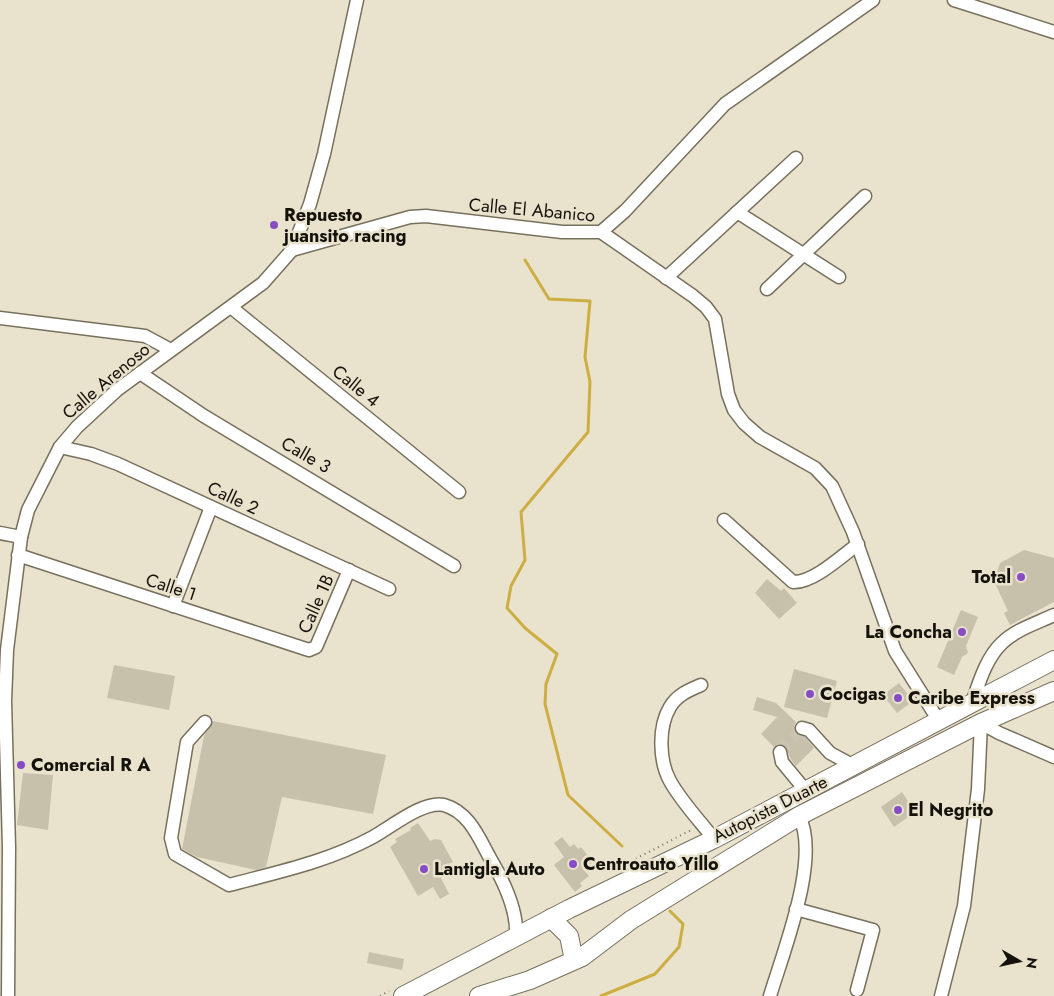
<svg xmlns="http://www.w3.org/2000/svg" width="1054" height="996" viewBox="0 0 1054 996" font-family="Jost,sans-serif">
<style>
.lines{fill:none;stroke-linecap:round;stroke-linejoin:round}
.stream{stroke:#cdae43;stroke-width:3}
.building{fill:#c7c1ac}
.minor-tunnel{stroke:#c9c3af;stroke-width:12;stroke-dasharray:12 6;stroke-linecap:butt}
.minor-casing{stroke:#76705d;stroke-width:15}
.highway-casing{stroke:#76705d;stroke-width:20}
.path{stroke:#757063;stroke-width:2;stroke-dasharray:1 4;stroke-linecap:butt}
.minor{stroke:#fff;stroke-width:12}
.highway{stroke:#fff;stroke-width:18}
.poi-dot{fill:#874dc4;stroke:#e9e2cc;stroke-width:2}
.labels{text-anchor:middle;stroke-width:5;stroke-linejoin:round;paint-order:stroke}
.street-label{font-size:18px;fill:#15120b;stroke:#e9e2cc}
.poi-label{font-size:18px;font-weight:bold;fill:#15120b;stroke:#e9e2cc;text-anchor:start}
</style>
<rect width="100%" height="100%" fill="#e9e2cc"/>
<g class="lines">
<!-- stream -->
<g class="stream">
<polyline points="525,260 549,299 590,301 585,357 590,382 588,432 521,512 525,560 511,586 507,608 525,628 557,654 546,684 545,704 568,795 622,846"/>
<polyline points="601,996 655,974 679,947 683,924 670,911"/>
</g>
</g>
<!-- building -->
<g class="building">
<polygon points="1024,550 1054,558 1054,602 1010,625 1004,613 1008,611 994,581 1000,563"/>
<polygon points="767,579 781,591 784,588 797,603 779,619 755,593"/>
<polygon points="961,610 978,617 966,646 968,653 962,657 954,675 937,667"/>
<polygon points="114,665 175,676 169,710 107,698"/>
<polygon points="794,669 837,681 827,718 784,707"/>
<polygon points="899,683 913,701 897,713 883,695"/>
<polygon points="757,697 776,703 796,722 794,726 796,733 805,737 814,748 796,766 790,758 786,746 779,744 774,747 761,734 777,717 753,710"/>
<polygon points="213,721 386,755 373,814 282,797 266,867 256,870 197,857 182,849 204,736"/>
<polygon points="23,773 53,775 48,830 17,825"/>
<polygon points="902,792 915,812 894,827 881,807"/>
<polygon points="418,823 430,841 435,839 441,840 453,862 444,866 447,872 440,876 449,894 440,899 433,887 418,896 390,847 397,842 395,839 411,830 410,828"/>
<polygon points="562,837 570,847 574,844 578,849 581,847 593,862 583,869 589,876 580,883 582,886 575,892 554,865 564,857 554,843"/>
<polygon points="369,952 404,959 402,970 367,963"/>
</g>
<g class="lines">
<!-- minor-tunnel -->
<polyline class="minor-tunnel" points="780,752 802,728"/>
<!-- minor casing -->
<g class="minor-casing">
<g id="minor">
<polyline points="954,0 1054,32"/>
<polyline points="737,212 839,277"/>
<polyline points="601,232 625,211 725,104 873,0"/>
<polyline points="292,250 410,217 426,216 562,232 601,232 693,296 706,307 715,319 728,394 734,410 744,423 760,437 815,468 832,486 853,532 895,651 939,721"/>
<polyline points="666,278 796,158"/>
<polyline points="767,289 865,196"/>
<polyline points="232,308 459,492"/>
<polyline points="0,318 145,336 171,350"/>
<polyline points="140,373 204,416 454,566"/>
<polyline points="60,447 91,454 118,464 389,589"/>
<path d="M724 520 793 582C813 583 842 556 858 544"/>
<polyline points="0,533 21,537"/>
<polyline points="18,555 309,650 316,647 349,570"/>
<polyline points="173,606 211,507"/>
<path d="M701 685C689 690 677 695 670 707 658 727 659 761 670 781 681 801 699 820 714 839"/>
<path d="M972 703C979 683 986 658 1002 643 1015 630 1037 623 1054 615"/>
<path d="M205 722 187 742 171 838 175 854 229 885C278 872 327 862 373 837 391 827 424 800 444 805 469 812 479 838 490 858 503 880 518 912 516 937"/>
<polyline points="981,723 999,733 1054,757"/>
<polyline points="802,728 809,730 830,753 854,766"/>
<polyline points="780,752 782,762 806,791"/>
<polyline points="796,909 873,930 857,990"/>
<polyline points="8,996 9,847 5,701 7,650 21,537 28,510 60,447 77,427 117,390 263,283 292,250 310,204 324,154 357,0"/>
<path d="M770 996C783 952 821 858 799 816"/>
<polyline points="941,996 964,906 978,789 981,723"/>
</g>
</g>
<!-- highway casing -->
<g class="highway-casing">
<g id="highway">
<polyline points="551,918 569,936 574,960"/>
<polyline points="403,996 569,909 714,839 1054,660"/>
<polyline points="479,996 530,980 582,957 631,920 799,816 981,723 1054,691"/>
</g>
</g>
<!-- path -->
<g class="path">
<polyline points="618,868 691,830"/>
<polyline points="380,996 389,991"/>
</g>
<!-- minor -->
<use href="#minor" class="minor"/>
<!-- highway -->
<use href="#highway" class="highway"/>
</g>
<!-- markers -->
<g class="poi-dot">
<circle cx="274" cy="225" r="5"/>
<circle cx="1021" cy="577" r="5"/>
<circle cx="962" cy="632" r="5"/>
<circle cx="810" cy="694" r="5"/>
<circle cx="898" cy="698" r="5"/>
<circle cx="21" cy="765" r="5"/>
<circle cx="898" cy="810" r="5"/>
<circle cx="573" cy="864" r="5"/>
<circle cx="424" cy="869" r="5"/>
</g>
<g class="labels">
<!-- street labels -->
<g class="street-label">
<text transform="translate(532 210) rotate(5)" y="6">Calle El Abanico</text>
<text transform="translate(106 381) rotate(-40)" y="6">Calle Arenoso</text>
<text transform="translate(356 386) rotate(39)" y="6">Calle 4</text>
<text transform="translate(306 455) rotate(30)" y="6">Calle 3</text>
<text transform="translate(233 498) rotate(25)" y="6">Calle 2</text>
<text transform="translate(171 587) rotate(18)" y="6">Calle 1</text>
<text transform="translate(316 604) rotate(-66)" y="6">Calle 1B</text>
<text transform="translate(770 809) rotate(-27)" y="6">Autopista Duarte</text>
</g>
<!-- poi labels -->
<g class="poi-label">
<text x="284" y="221">Repuesto<tspan x="284" dy="21">juansito racing</tspan></text>
<text x="1011" y="583" text-anchor="end">Total</text>
<text x="952" y="638" text-anchor="end">La Concha</text>
<text x="820" y="700">Cocigas</text>
<text x="908" y="704">Caribe Express</text>
<text x="31" y="771">Comercial R A</text>
<text x="908" y="816">El Negrito</text>
<text x="583" y="870">Centroauto Yillo</text>
<text x="434" y="875">Lantigla Auto</text>
</g>
</g>
<!-- north arrow -->
<g transform="translate(1019 961) rotate(99)" stroke="#e9e2cc" stroke-width="4" paint-order="stroke">
<path d="M0-4L9 19L0 12L-9 19Z" fill="#15120b"/>
<text y="-8" font-size="14" font-weight="bold" text-anchor="middle" fill="#15120b">N</text>
</g>
</svg>
